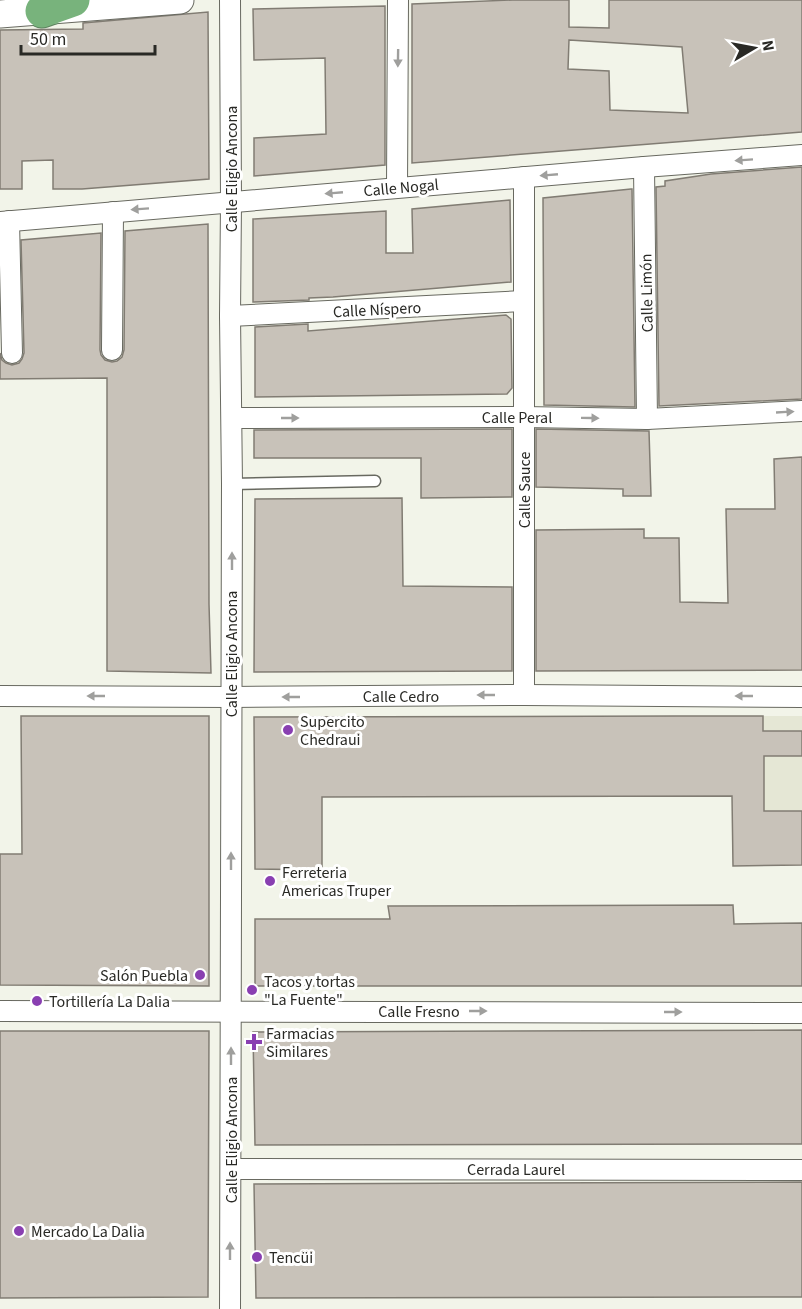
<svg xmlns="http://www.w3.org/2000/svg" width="802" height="1309" viewBox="0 0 802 1309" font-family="'Source Sans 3',sans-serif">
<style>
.built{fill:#e5e7d5}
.building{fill:#c8c2b9;stroke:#817c73;stroke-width:1.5;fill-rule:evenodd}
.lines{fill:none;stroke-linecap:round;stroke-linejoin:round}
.lane-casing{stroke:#686960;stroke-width:13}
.street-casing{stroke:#686960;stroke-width:22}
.secondary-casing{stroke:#686960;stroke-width:29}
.highway-casing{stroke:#5c835e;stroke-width:35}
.lane{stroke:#fff;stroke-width:10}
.street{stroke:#fff;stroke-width:20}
.secondary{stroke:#fff;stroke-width:27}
.highway{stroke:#78b37c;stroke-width:33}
.oneway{fill:#9f9f9d}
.poi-dot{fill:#893fb1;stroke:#fff;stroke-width:2}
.labels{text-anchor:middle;stroke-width:6;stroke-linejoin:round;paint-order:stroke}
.street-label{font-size:16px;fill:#292925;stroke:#fff}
.poi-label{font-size:16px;fill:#292925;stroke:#fff;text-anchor:start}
</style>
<rect width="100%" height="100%" fill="#f2f4e9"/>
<!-- built -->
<polygon class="built" points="763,716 802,716 802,811 764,811"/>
<!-- building -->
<g class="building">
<path d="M512 0H569V27L609 28V0H802V132L412 163V4ZM569 40 682 47 688 113 610 110 609 71 568 69Z"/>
<polygon points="385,6 385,165 254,176 254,138 326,134 325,58 254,60 253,9"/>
<polygon points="208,12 209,179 82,189 53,189 53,160 22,161 22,189 0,189 0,30 83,29 83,23"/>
<polygon points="802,167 802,399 659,406 656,187 665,186 665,181 711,174"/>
<polygon points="631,189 632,189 635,407 544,405 543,198"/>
<polygon points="510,200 511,282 333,297 309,298 309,300 253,302 253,219 386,211 386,253 413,253 412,209"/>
<polygon points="208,224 209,604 211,673 107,671 107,378 0,379 0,353 2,360 6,363 12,365 19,363 22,359 24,353 21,240 101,233 100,350 101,355 105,360 112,362 117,361 122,357 124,350 125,231"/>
<polygon points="506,315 511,319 512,388 507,394 255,397 255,327 308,324 308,331"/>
<polygon points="512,429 512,497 421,498 421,458 254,458 254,430"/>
<polygon points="536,429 649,431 651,496 623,496 623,489 536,487"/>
<polygon points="802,457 802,670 536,671 536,530 644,529 644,538 679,538 680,602 728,603 726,509 775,509 774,459"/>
<polygon points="402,498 403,586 512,587 512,671 254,672 255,499"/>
<polygon points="21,716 209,716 209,986 0,985 0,854 22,854"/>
<polygon points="676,716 763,716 763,731 802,731 802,756 764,756 764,811 802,811 802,865 733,866 732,796 322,797 322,870 255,869 254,717"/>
<polygon points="733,905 734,924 802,923 802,986 255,986 255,919 390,919 388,906"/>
<polygon points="802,1030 802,1144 255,1145 253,1032"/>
<polygon points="0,1031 209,1031 208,1297 0,1298"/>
<polygon points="802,1182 802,1297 256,1298 254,1184"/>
</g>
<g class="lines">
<!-- lane casing -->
<g class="lane-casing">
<polyline id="lane" points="232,484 375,481"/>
</g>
<!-- street casing -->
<g class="street-casing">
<g id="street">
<polyline points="644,167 647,419"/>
<polyline points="397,187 398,0"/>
<polyline points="9,221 12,353"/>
<polyline points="0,222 644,167 802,155"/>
<polyline points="230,316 523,301"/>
<polyline points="112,350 113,212"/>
<polyline points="232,418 523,417 647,419 802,411"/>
<polyline points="524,695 524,177"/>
<polyline points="0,696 231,697 524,695 802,697"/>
<polyline points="0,1011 802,1013"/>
<polyline points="231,1169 802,1170"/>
<polyline points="230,1309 232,484 230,316 231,202 230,0"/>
</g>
</g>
<!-- secondary casing -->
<g class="secondary-casing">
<polyline id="secondary" points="0,14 180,0"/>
</g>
<!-- highway casing -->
<g class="highway-casing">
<polyline id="highway" points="42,11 73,0"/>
</g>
<!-- lane -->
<use href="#lane" class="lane"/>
<!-- street -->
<use href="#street" class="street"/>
<!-- secondary -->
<use href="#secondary" class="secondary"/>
<!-- highway -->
<use href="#highway" class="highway"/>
</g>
<!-- one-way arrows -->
<defs><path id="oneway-solid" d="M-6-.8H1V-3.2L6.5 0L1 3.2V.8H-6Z" transform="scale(1.5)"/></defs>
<g class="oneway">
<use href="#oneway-solid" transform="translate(398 58) rotate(91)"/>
<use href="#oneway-solid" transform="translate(744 160) rotate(176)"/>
<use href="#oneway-solid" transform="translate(549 175) rotate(175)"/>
<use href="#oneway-solid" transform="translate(334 193) rotate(175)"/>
<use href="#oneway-solid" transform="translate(140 209) rotate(176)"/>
<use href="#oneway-solid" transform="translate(785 412) rotate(-3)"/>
<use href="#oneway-solid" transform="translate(290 418)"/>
<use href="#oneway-solid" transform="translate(590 418) rotate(1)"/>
<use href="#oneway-solid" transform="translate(232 561) rotate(-90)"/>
<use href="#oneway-solid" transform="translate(486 695) rotate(180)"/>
<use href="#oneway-solid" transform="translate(96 696) rotate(-180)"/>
<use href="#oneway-solid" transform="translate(744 696) rotate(-180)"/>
<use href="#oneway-solid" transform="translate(291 697) rotate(180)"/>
<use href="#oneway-solid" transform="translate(231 861) rotate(-90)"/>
<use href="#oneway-solid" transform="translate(478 1011)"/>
<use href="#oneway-solid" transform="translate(673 1012)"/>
<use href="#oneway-solid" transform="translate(231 1056) rotate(-90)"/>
<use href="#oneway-solid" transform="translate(230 1251) rotate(-90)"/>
</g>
<!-- markers -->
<g class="poi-dot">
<circle cx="288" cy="730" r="6"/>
<circle cx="270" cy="881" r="6"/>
<circle cx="200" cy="975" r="6"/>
<circle cx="252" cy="990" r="6"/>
<circle cx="37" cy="1001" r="6"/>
<path d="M251 1033h6v6h6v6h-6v6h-6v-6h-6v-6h6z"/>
<circle cx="19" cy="1231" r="6"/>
<circle cx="257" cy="1257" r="6"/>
</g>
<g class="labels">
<!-- street labels -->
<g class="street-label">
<text transform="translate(231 169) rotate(-90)" y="6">Calle Eligio Ancona</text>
<text transform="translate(401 187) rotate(-5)" y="6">Calle Nogal</text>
<text transform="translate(646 293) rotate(-91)" y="6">Calle Limón</text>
<text transform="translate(377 309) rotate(-3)" y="6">Calle Níspero</text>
<text x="517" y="423">Calle Peral</text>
<text transform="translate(524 490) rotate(-90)" y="6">Calle Sauce</text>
<text transform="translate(231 654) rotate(-90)" y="6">Calle Eligio Ancona</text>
<text x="401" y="702">Calle Cedro</text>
<text x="419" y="1017">Calle Fresno</text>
<text transform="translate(231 1140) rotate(-90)" y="6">Calle Eligio Ancona</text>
<text x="516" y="1175">Cerrada Laurel</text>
</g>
<!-- poi labels -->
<g class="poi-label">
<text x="300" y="727">Supercito<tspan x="300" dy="18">Chedraui</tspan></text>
<text x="282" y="878">Ferreteria<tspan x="282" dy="18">Americas Truper</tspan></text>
<text x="188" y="981" text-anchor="end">Salón Puebla</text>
<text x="264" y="987">Tacos y tortas<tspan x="264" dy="18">"La Fuente"</tspan></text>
<text x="49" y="1007">Tortillería La Dalia</text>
<text x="266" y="1039">Farmacias<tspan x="266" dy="18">Similares</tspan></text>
<text x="31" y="1237">Mercado La Dalia</text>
<text x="269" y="1263">Tencüi</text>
</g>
</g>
<!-- north arrow -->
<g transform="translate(754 48) rotate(80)" stroke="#ffffff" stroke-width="4.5" paint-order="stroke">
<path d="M0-4.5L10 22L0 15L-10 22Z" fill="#292925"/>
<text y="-9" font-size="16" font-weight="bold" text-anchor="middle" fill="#292925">N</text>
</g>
<!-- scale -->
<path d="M21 45v9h134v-9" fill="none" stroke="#292925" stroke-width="3"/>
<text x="30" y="45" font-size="18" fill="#292925" stroke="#ffffff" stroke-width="4.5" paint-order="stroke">50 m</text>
</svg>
